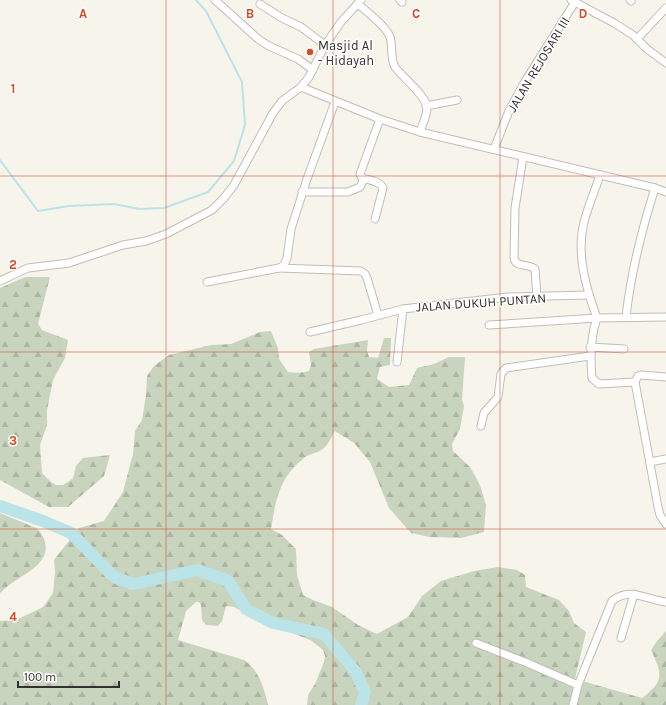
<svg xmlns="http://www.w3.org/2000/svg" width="666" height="705" viewBox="0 0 666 705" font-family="Karla,sans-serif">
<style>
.forest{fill:url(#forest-firs)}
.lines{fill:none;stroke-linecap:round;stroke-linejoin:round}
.stream{stroke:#bae4e7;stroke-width:2}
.river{stroke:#bae4e7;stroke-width:12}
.street-casing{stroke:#c0bdb5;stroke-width:9}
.street{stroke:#fff;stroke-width:7}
.grid{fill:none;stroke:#d54b28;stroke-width:1;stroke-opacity:0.55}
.poi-dot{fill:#d54b28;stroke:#fff;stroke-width:1.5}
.labels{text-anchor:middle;stroke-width:3;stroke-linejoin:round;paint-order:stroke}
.poi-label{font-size:13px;fill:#33312e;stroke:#fff;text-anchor:start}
.street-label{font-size:13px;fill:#33312e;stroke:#fff}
.grid-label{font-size:13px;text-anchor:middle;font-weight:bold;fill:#d54b28;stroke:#fff;stroke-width:3;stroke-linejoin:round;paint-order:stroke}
</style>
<defs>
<pattern id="forest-firs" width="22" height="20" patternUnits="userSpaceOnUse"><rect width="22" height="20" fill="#c9d4bf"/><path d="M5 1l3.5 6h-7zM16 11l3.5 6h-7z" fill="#adb6a4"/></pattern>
</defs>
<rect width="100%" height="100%" fill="#f7f4eb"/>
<!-- forest -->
<g class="forest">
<polygon points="25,277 50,277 38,324 42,330 68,340 65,358 53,380 47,410 47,425 40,445 42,473 51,482 56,485 63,485 68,482 73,478 76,466 83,458 110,455 104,476 68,507 49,507 0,480 0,288"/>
<path d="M271 331 278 348 279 359 288 372C296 373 302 373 309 371L311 365 309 352 314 349 368 340 367 351 369 357 378 358 384 338H391L390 365 380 367 377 379 389 387 409 385 417 368 434 364 449 357H465L462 400 464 406 460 429 452 444 453 451 470 467 480 485 486 505 484 532 461 538 429 537 411 533 389 508 370 462 354 443 335 431C332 436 328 445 323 449 317 453 309 454 304 458 279 478 276 499 271 529L282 535 296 549 297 575 303 595 313 600 332 607 358 625 377 634 408 617 422 596 441 581 474 571 498 567 517 570 525 575 526 587 559 600 569 611 574 623 586 632 575 679 642 698C665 681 662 674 651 650L657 641 666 631V705H307L308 695 315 684 324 662 325 656 323 650 312 641 247 614 234 607 226 606 222 621 218 626 206 625 202 620 201 605 199 602H196L186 611 178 640 244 660C259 670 264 688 268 705H0V621L16 620 43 607 53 593 55 572 54 560 79 528 104 521 123 492 131 461 133 455 135 431 142 420 146 395 147 376 154 366 169 355 211 345 231 344 260 332Z"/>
<path d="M0 513 36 528C46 536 50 552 40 562 33 571 21 576 12 583 7 586 4 590 0 593Z"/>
</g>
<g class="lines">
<!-- stream -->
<polyline class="stream" points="0,160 38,211 69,206 114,204 139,209 164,208 208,192 234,161 245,125 242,82 206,11 196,0"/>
<!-- river -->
<polyline class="river" points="0,506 43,521 71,533 114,577 133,584 198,570 228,581 246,609 273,623 324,634 356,672 365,693 361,705"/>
<!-- street casing -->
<g class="street-casing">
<g id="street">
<polyline points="215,0 258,39 269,46 298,59 313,70"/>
<polyline points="400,0 402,2"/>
<polyline points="571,0 614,23 633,35 647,49 666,63"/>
<polyline points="630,0 631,1"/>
<polyline points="260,4 282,18 301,27 325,45"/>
<path d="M358 4C367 12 386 26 390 37 393 46 390 58 395 67 402 77 427 96 427 108 427 116 422 125 420 132"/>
<polyline points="637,39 666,8"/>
<polyline points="301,87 380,119 420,132 655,188 666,192"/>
<polyline points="426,106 457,100"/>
<polyline points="494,149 509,111 524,83 575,2"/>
<path d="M523 157 515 208 514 258C516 268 528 263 535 269L537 297"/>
<polyline points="302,192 348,192 360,187 364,179"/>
<path d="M375 219 383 188C380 181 369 180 362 178L360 174 380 119"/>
<polyline points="279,268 361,271 365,274 367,278 378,315"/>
<polyline points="0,281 28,268 69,263 123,245 146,241 166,234 212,210 224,198 234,185 273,113 282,101 301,87 309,77 325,45 341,22 361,0"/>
<polyline points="207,282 279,268 284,265 287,258 291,229 307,179 335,102"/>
<path d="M626 317C631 272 641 232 655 188"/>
<path d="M489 325 597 318C586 288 576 254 584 222 588 206 595 191 600 175"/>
<polyline points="310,332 361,320 403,309"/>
<polyline points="590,347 624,349"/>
<polyline points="397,362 403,309 508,297 589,295"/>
<path d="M635 382 599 384 592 378C590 357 590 338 597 318L666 317"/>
<polyline points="635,382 658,507 660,515 666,524"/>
<polyline points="635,382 638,376 641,375 666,377"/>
<polyline points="481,426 484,413 498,397 501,374 506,368 590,356"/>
<polyline points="650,462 666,459"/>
<polyline points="621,638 634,594"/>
<polyline points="476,643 525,662 578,685"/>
<path d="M573 705 578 685 612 601C630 586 646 600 666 602"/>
</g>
</g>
<!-- street -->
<use href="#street" class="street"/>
</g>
<!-- grid -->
<path class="grid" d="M166 0V705M333 0V705M500 0V705M0 176H666M0 352H666M0 529H666"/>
<!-- markers -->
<circle class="poi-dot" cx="310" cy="52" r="4"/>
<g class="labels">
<!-- poi labels -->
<g class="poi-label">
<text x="318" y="50">Masjid Al<tspan x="318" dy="15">- Hidayah</tspan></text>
</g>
<!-- street labels -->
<g class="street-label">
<text transform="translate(538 64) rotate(-59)" y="5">JALAN REJOSARI III</text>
<text transform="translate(481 302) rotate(-4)" y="5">JALAN DUKUH PUNTAN</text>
</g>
</g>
<g class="grid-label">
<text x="83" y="18">A</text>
<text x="250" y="18">B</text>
<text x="416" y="18">C</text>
<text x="583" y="18">D</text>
<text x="13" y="93">1</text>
<text x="13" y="269">2</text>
<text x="13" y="445">3</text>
<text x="13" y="621">4</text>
</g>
<!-- scale -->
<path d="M18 681v6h101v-6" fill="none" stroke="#33312e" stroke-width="2"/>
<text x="24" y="681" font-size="12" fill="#33312e" stroke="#ffffff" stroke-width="3" paint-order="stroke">100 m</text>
</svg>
